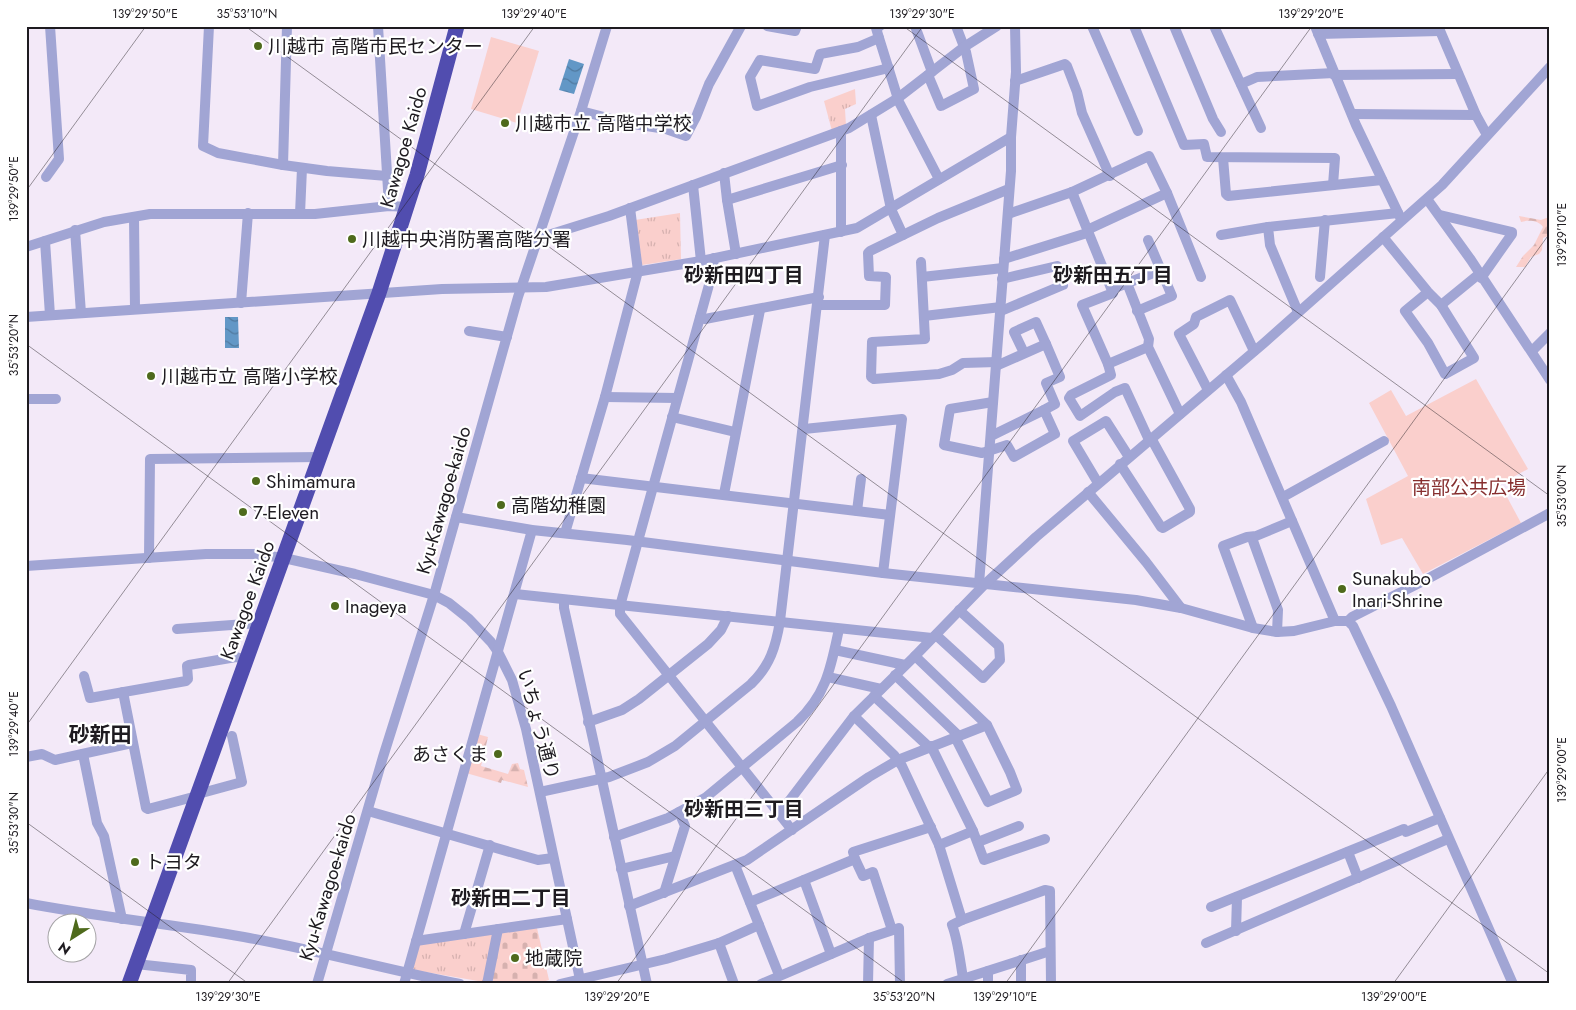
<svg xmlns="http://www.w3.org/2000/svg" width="1576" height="1010" viewBox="0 0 1576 1010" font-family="Jost,'Noto Sans JP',sans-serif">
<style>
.grass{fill:url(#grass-tufts)}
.forest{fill:url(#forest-firs)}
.cemetery{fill:url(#cemetery-stones)}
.pitch{fill:#facfcc}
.water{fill:url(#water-waves)}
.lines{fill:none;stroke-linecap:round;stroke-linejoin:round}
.minor{stroke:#a1a5d4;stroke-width:10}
.highway{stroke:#514daf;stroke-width:15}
.ticks{fill:none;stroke:#1e1b20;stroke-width:1;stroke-opacity:0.45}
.poi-dot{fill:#4e6a1c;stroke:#fff;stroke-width:2}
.labels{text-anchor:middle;stroke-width:4.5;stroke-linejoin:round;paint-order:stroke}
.poi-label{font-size:19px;fill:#1e1b20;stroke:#fff;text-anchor:start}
.street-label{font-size:19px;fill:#1e1b20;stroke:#fff}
.park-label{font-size:19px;fill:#862e2e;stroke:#fff}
.neighbourhood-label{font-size:20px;font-weight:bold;fill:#1e1b20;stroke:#fff}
.quarter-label{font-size:21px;font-weight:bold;fill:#1e1b20;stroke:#fff}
.neatline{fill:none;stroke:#1e1b20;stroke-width:2}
.ticks-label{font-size:12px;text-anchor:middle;fill:#1e1b20}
</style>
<defs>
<pattern id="grass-tufts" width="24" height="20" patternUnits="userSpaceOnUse" patternTransform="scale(1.25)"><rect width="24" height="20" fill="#facfcc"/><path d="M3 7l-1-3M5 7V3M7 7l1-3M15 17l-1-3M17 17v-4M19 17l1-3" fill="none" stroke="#d6b1af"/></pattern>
<pattern id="forest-firs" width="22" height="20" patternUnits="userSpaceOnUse" patternTransform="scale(1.25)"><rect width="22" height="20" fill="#facfcc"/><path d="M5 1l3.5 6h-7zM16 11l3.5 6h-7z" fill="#d6b1af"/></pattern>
<pattern id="cemetery-stones" width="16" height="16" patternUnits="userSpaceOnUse" patternTransform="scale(1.25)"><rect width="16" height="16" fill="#facfcc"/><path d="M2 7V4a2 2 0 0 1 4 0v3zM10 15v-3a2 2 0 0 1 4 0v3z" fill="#d6b1af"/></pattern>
<pattern id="water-waves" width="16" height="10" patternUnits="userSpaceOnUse" patternTransform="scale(1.25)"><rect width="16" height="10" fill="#6297c6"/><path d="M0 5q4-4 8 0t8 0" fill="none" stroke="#507aa0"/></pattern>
</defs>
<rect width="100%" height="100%" fill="#f3e9f8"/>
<!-- grass -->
<g class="grass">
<polygon points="855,89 856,104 845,109 846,126 832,131 824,101"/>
<polygon points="680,213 681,259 642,265 635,220"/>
<polygon points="492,933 493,935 484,982 414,970 412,967 419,944"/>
</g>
<!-- forest -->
<g class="forest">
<path d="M1550 213V235L1543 238 1542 250 1539 254 1531 257 1525 267H1516L1523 256 1534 245 1543 227C1538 220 1528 220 1521 222L1519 216 1541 220 1549 217Z"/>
<polygon points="477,734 488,737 481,766 508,774 512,764 518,763 520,769 524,770 528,787 502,780 501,783 466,773"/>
</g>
<!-- cemetery -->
<polygon class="cemetery" points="537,928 549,980 536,984 492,984 499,933"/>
<!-- pitch -->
<g class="pitch">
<polygon points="491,37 539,51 517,123 471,109"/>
<polygon points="1476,379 1528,469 1500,484 1521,523 1423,574 1402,538 1381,545 1366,499 1408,476 1369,403 1391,390 1406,416"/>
</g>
<!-- water -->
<g class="water">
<polygon points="569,59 584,64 574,94 559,90"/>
<polygon points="225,317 238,317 239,348 225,348"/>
</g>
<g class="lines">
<!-- minor -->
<g class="minor">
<polyline points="209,26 203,146 218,153 283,165 327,171 387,176"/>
<polyline points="378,26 389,206"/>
<polyline points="767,26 795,31 797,26"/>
<polyline points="880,26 876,28 879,38 899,102 939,179"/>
<polyline points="915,26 932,72"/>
<polyline points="1092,26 1138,131"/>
<polyline points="1134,26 1184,145 1204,144 1207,157 1335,158 1333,185"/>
<polyline points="1174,26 1213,119 1221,132"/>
<polyline points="1214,26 1261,128"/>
<polyline points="1315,26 1356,125 1401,219"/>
<polyline points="1438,26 1476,115 1487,135"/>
<polyline points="1318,34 1440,31"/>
<polyline points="879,38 858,47 820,54 815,69 760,60 750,77 757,106 810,87 889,68"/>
<polyline points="928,75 941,106 974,89 966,52 956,26"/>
<polyline points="1334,75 1458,74"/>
<polyline points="1015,81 1065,64 1067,66 1077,92 1082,113 1110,176"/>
<polyline points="1241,84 1257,77 1334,73"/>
<polyline points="581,111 627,123 666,129 686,136 696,117 709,84 741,26"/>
<polyline points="1352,114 1476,115"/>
<polyline points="871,115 891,209 903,235"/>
<polyline points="1223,158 1226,194 1228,196 1382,180"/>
<polyline points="283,165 287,26"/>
<polyline points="724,173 727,200 842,165"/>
<polyline points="46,177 59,159 50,26"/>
<polyline points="693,185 701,261"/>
<polyline points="1072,192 1113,293 1082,305 1108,364 1111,375 1071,395 1069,398 1080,416 1115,392 1125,388 1149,440"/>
<polyline points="1427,199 1471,260 1550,380"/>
<polyline points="727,200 736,254"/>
<polyline points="300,214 302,168"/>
<polyline points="1008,214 1072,192 1149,156 1167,193 1201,277"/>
<polyline points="1440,215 1512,232 1512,234 1481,278"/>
<polyline points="134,217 135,309"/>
<polyline points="75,230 81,313"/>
<polyline points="1087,230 1167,193"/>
<polyline points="841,232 841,131"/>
<polyline points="540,234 545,236 609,216 849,128 898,98 964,47 997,26"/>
<polyline points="1221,235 1268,227"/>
<polyline points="1383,237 1428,292 1441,305 1474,358 1445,374 1428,343 1405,311 1428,292"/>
<polyline points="45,241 50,315"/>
<polyline points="26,247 104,222 150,214 315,214 389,206 408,207"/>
<polyline points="714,258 712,274 620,606 620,614 792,830"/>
<polyline points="1004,259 1087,233"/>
<polyline points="921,262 925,339 872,342 871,377 874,379 939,374 952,370 963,363 997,362"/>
<polyline points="922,277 1003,268"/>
<polyline points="1320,277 1325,220"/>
<polyline points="1127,283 1149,339 1148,347 1180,414"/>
<polyline points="1112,289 1161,270"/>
<polyline points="241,303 248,213"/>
<polyline points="818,305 885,305 886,277 869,276 868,253 870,251 938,218 1009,189"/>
<polyline points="1441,305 1479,274"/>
<polyline points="1001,311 1063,285 1057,266 1002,279"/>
<polyline points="1137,311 1172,296 1148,240"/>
<polyline points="1298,312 1270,245 1268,227 1398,213"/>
<polyline points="924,316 1001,307"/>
<polyline points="26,317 442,289 546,287 701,261 857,228 1011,137"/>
<polyline points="700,318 705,319 819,297"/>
<polyline points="469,331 507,337"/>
<polyline points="1532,351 1550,333"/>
<polyline points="1024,353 1014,332 1036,322 1046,344"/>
<polyline points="1108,364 1148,347"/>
<polyline points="996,366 1046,344 1060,377 1046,383 1055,404 1044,410"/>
<polyline points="1226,375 1241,402 1335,621"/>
<polyline points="1208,390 1179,334 1194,324 1196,317 1230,300 1254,351"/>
<polyline points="605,397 677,398"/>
<polyline points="26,399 56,399"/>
<polyline points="672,417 735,432"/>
<polyline points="804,429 902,419 883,573"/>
<polyline points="991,436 1044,410 1055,434 1014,457 1007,445 982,453 944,445 950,409 993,402"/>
<polyline points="1120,464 1161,527 1163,528 1190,512 1190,509 1151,438"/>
<polyline points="581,478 890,515"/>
<polyline points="1098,483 1073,441 1106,421 1129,457"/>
<polyline points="1088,492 1146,562 1181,608"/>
<polyline points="724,494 760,310"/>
<polyline points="1283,497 1384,441"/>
<polyline points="857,511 861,479"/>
<polyline points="456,517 532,530 627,540 883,573 1136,600 1181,608 1253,628 1277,632 1294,631 1335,621 1348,621 1353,626 1391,706 1513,984"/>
<polyline points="565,533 605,397 638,271 630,208"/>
<polyline points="1252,538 1278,610 1277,632"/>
<polyline points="149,558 150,459 320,457"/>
<polyline points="26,566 206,554 254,554 284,558 355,574 434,595 449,603 469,619 491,642 498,652 512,680 526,729 581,984"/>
<polyline points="979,584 1011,171 1011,137 1016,72 1015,26"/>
<polyline points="515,594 932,638"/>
<polyline points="564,600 564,608 647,984"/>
<polyline points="1348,621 1352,617 1431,577 1550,513"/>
<polyline points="1253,628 1223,546 1247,537 1256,536 1292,521"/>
<polyline points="177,629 260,623"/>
<polyline points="936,635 983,678 1000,660 999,646 959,610"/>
<polyline points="835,650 905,665"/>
<polyline points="915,656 987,725 1010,772 1017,790 988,802 955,737"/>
<polyline points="895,675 959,736"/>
<polyline points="84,676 90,698 186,681 188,679 187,666 189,665 236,657 247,660"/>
<polyline points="828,677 881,689"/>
<polyline points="123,692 146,808 148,809 197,796"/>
<polyline points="874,696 929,747"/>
<polyline points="854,716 894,755 902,766 939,845 962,920 1045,890 1050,891 1051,984"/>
<polyline points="588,722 622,710 639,699 708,644 721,630 728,616"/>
<polyline points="931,746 973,831 939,845"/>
<polyline points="83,754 97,823 104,836 122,919"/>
<polyline points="26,757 42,754 55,760 132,743"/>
<path d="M540 792 609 777 648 762 675 746 751 684C770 666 776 646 780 621L825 235"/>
<polyline points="198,794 242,782 232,736"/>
<polyline points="368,811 538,860 553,858"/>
<polyline points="780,813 854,716 915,656 984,585 1036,537 1264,343 1442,185 1550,67"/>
<polyline points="973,831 984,860 1045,839"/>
<path d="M614 837 668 818 705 798 797 722C827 694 831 666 839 629"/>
<polyline points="978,842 1019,826"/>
<polyline points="1348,852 1358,878"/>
<polyline points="855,859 863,876 873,872 892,930"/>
<polyline points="735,865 779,975"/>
<polyline points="621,869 675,856"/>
<polyline points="804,880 831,954"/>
<polyline points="664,893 685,826 679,812"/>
<polyline points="750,902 855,859 853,852 931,827"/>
<path d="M26 903C98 917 172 924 244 937 317 950 388 970 460 984"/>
<polyline points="629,906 747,860 869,777 898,760 987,725"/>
<polyline points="1211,907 1404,829 1406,832 1440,818"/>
<path d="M962 920 952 925C958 940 960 961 963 978"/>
<polyline points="1236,931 1237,897"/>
<polyline points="464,934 490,845"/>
<polyline points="416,941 567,919"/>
<polyline points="719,943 734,984"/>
<polyline points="1206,943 1448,839"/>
<polyline points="1021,960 1021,984"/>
<polyline points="136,964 191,970 191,984"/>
<polyline points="988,971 988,984"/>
<polyline points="317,984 383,757 434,595 518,297 581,111 607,26"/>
<polyline points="404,984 532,530"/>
<polyline points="487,984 498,929"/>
<polyline points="560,984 666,959 719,943 759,925"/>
<polyline points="761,984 869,938 899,928 900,984"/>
<polyline points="868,984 869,938"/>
<polyline points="947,984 1050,951"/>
</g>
<!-- highway -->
<polyline class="highway" points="129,984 379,293 417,175 457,26"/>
</g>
<!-- ticks -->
<path class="ticks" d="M245 26 1550 974M903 26 1550 496M26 191 146 26M26 344 906 984M26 726 535 26M26 822 249 984M227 984 923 26M616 984 1312 26M1005 984 1550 233M1393 984 1550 768"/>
<!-- markers -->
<g class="poi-dot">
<circle cx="258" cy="46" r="5"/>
<circle cx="505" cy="123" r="5"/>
<circle cx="352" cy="239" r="5"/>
<circle cx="151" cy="376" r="5"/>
<circle cx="256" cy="481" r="5"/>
<circle cx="501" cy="505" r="5"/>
<circle cx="243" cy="512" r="5"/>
<circle cx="1342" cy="589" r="5"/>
<circle cx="335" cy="606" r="5"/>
<circle cx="498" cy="754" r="5"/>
<circle cx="135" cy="862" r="5"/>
<circle cx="515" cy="958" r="5"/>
</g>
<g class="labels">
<!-- poi labels -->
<g class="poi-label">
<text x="268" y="53">川越市 高階市民センター</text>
<text x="515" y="130">川越市立 高階中学校</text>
<text x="362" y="246">川越中央消防署高階分署</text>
<text x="161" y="383">川越市立 高階小学校</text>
<text x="266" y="488">Shimamura</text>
<text x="511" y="512">高階幼稚園</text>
<text x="253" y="519">7-Eleven</text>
<text x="1352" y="585">Sunakubo<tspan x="1352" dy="22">Inari-Shrine</tspan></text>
<text x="345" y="613">Inageya</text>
<text x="488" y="761" text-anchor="end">あさくま</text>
<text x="145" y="869">トヨタ</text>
<text x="525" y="965">地蔵院</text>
</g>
<!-- street labels -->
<g class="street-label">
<text transform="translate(403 147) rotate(-74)" y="7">Kawagoe Kaido</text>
<text transform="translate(443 500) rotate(-74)" y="7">Kyu-Kawagoe-kaido</text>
<text transform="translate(247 600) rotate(-70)" y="7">Kawagoe Kaido</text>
<text transform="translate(539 724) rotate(75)" y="7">いちょう通り</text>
<text transform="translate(327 887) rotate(-73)" y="7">Kyu-Kawagoe-kaido</text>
</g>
<!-- park labels -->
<g class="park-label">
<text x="1469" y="494">南部公共広場</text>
</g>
<!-- neighbourhood labels -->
<g class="neighbourhood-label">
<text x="744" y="282">砂新田四丁目</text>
<text x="1113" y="282">砂新田五丁目</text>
<text x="744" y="816">砂新田三丁目</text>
<text x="511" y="905">砂新田二丁目</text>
</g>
<!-- quarter labels -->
<g class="quarter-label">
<text x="100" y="742">砂新田</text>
</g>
</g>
<!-- border -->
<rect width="1576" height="1010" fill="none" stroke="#ffffff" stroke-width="55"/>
<!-- north arrow -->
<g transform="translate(72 938) rotate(216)"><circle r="24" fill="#ffffff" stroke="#a5a4a6"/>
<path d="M0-4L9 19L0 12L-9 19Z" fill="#4e6a1c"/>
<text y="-8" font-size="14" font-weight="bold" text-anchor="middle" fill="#1e1b20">N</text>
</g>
<rect x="28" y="28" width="1520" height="954" class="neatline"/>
<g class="ticks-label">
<text x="145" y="18">139°29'50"E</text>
<text x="247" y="18">35°53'10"N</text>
<text x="534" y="18">139°29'40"E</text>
<text x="922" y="18">139°29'30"E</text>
<text x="1311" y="18">139°29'20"E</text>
<text transform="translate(14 189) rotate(-90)" y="4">139°29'50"E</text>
<text transform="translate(1562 235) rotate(-90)" y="4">139°29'10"E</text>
<text transform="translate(14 345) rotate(-90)" y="4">35°53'20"N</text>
<text transform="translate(1562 496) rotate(-90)" y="4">35°53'00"N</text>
<text transform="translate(14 724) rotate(-90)" y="4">139°29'40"E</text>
<text transform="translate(1562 770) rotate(-90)" y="4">139°29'00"E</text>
<text transform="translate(14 823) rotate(-90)" y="4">35°53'30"N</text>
<text x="228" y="1001">139°29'30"E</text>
<text x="617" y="1001">139°29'20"E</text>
<text x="904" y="1001">35°53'20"N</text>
<text x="1005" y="1001">139°29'10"E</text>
<text x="1394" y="1001">139°29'00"E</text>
</g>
</svg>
